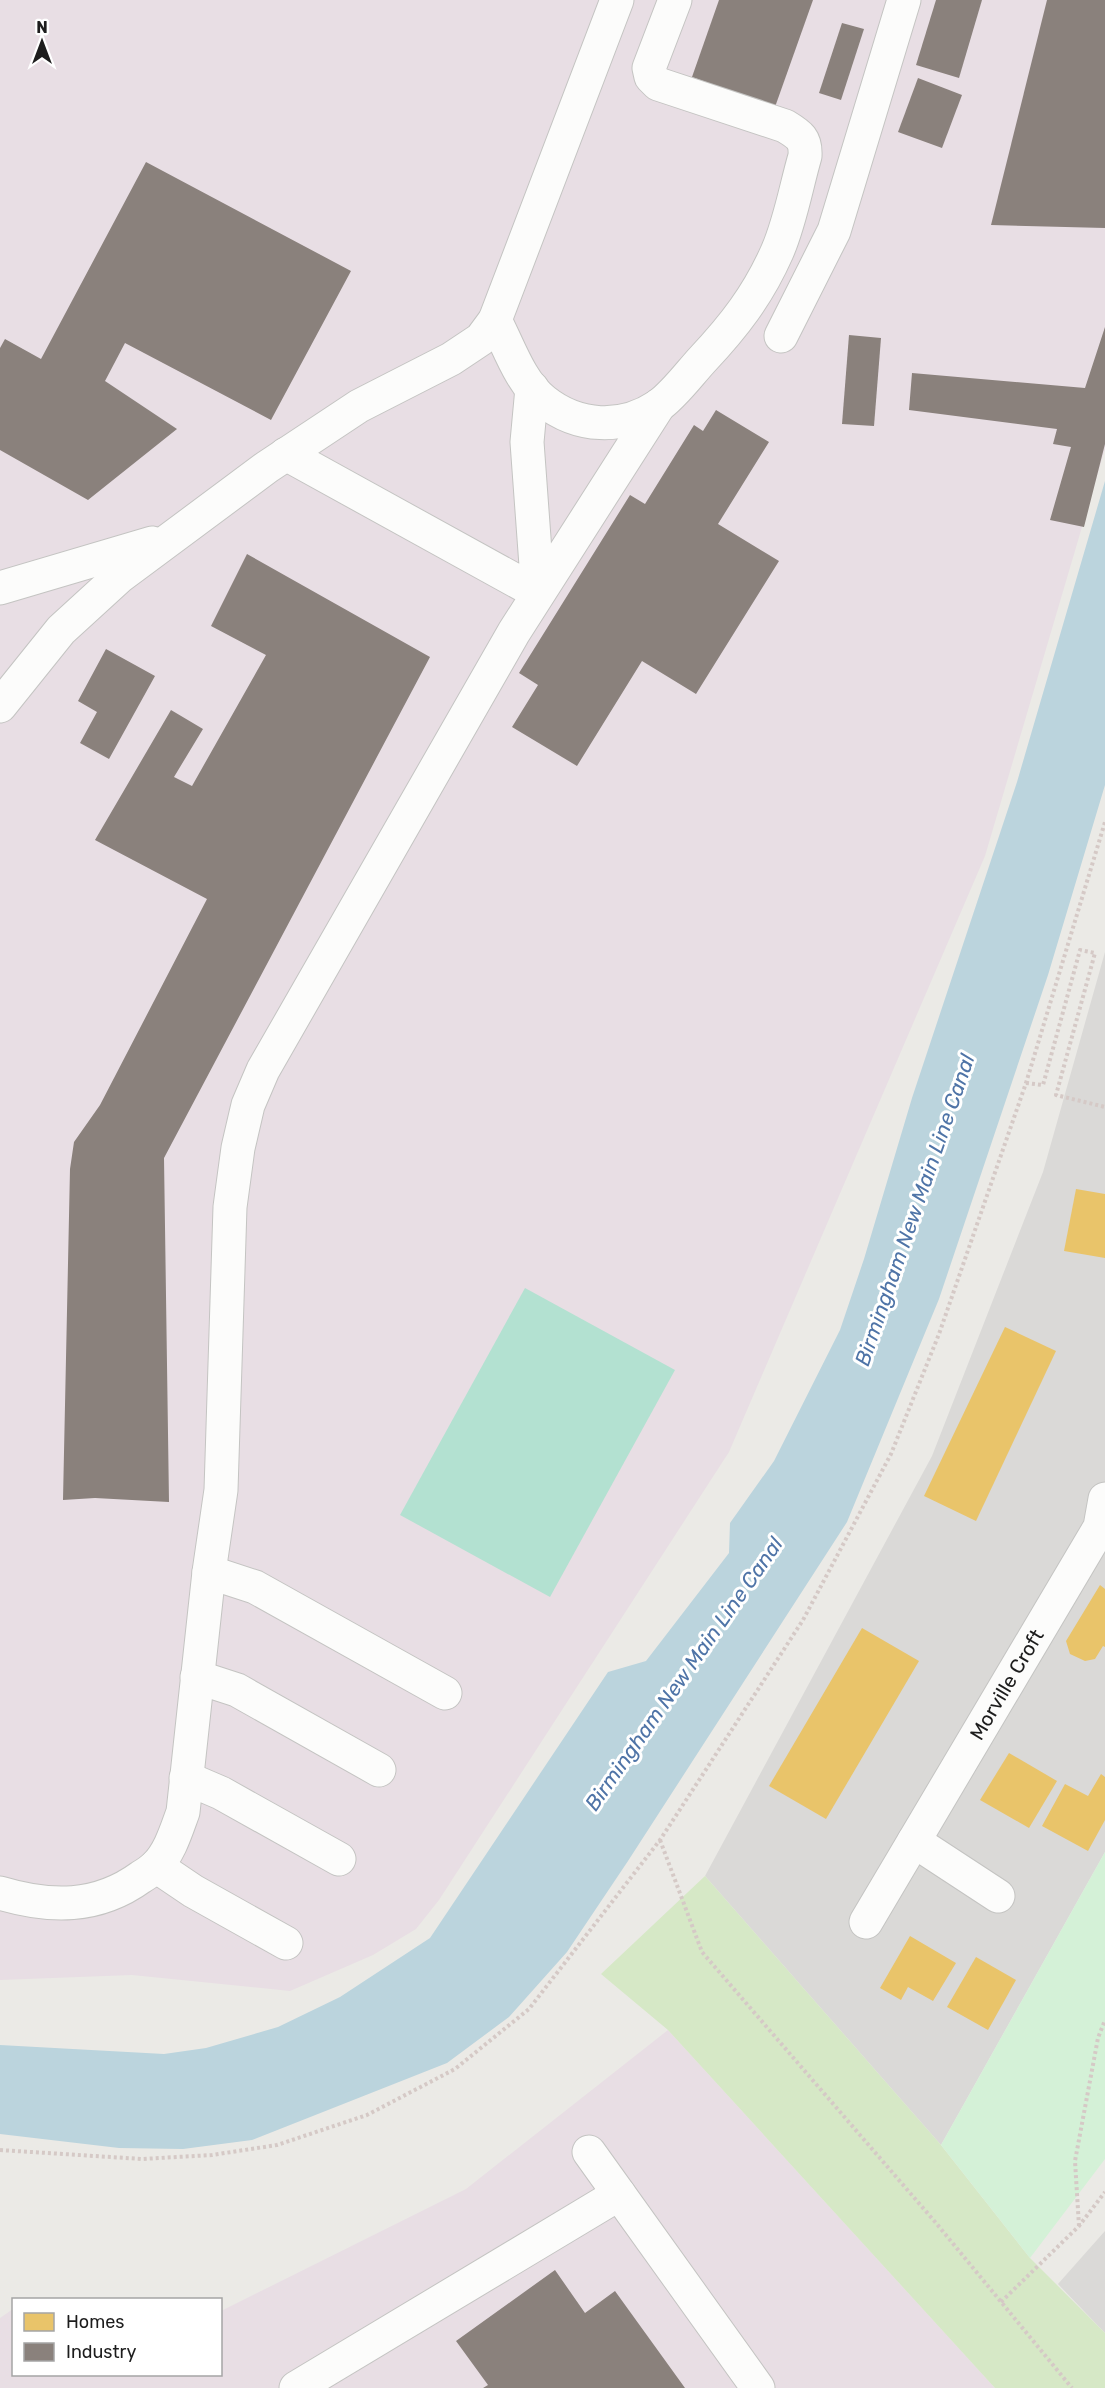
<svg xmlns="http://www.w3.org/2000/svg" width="1105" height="2388" viewBox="0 0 1105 2388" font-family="Rubik,sans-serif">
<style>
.residential{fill:#dad9d7}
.industrial{fill:#e8dee4}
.grass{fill:#d6e8c6}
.park{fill:#d4f1d7}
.pitch{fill:#b3e1d1}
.water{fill:#bbd4dd}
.homes{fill:#e9c46a}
.industry{fill:#8a817c}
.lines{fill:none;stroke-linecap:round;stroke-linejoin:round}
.minor-casing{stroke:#c4c4c2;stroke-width:35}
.path{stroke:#d5c9c6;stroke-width:4;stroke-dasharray:3 3;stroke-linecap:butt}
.minor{stroke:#fcfcfb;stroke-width:33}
.labels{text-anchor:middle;stroke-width:6;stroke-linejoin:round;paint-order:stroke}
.street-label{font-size:20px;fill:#1d1d1d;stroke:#fff}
.water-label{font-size:21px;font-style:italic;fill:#4f74a7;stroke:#fff}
</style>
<rect width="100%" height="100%" fill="#ebeae6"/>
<!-- residential -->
<g class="residential">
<polygon points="1105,952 1105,1852 941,2145 705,1876 932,1456 1043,1172"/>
<polygon points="1105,2231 1105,2333 1058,2284"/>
</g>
<!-- industrial -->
<g class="industrial">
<polygon points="0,0 1105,0 1105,449 985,856 729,1452 439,1900 416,1929 373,1955 290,1991 132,1975 0,1980"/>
<polygon points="668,2030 995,2388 0,2388 0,2318 13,2309 14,2374 220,2374 221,2311 466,2189"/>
</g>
<!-- grass -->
<polygon class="grass" points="705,1876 941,2145 1030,2258 1105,2333 1105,2388 995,2388 668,2030 601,1974"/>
<!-- park -->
<polygon class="park" points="1105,1852 1105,2159 1030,2258 941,2145"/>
<!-- pitch -->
<polygon class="pitch" points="525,1288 675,1370 550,1597 400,1515"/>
<!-- water -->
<polygon class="water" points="1105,481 1105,785 1048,975 939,1299 847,1522 628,1861 567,1952 509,2017 447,2063 252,2140 183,2149 119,2148 0,2134 0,2045 164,2054 206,2048 278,2027 340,1997 430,1938 608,1672 646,1661 729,1553 730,1523 774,1461 840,1330 864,1259 912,1098 1017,782"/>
<!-- homes -->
<g class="homes">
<polygon points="1076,1189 1105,1194 1105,1258 1064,1251"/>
<polygon points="1005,1327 1056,1351 976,1521 924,1496"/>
<polygon points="1100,1585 1105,1589 1105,1647 1103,1646 1095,1659 1085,1661 1070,1654 1066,1641"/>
<polygon points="862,1628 919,1661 826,1819 769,1786"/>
<polygon points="1009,1753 1057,1781 1029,1828 980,1800"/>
<polygon points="1101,1774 1105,1777 1105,1820 1088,1851 1042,1826 1065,1784 1088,1796"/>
<polygon points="910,1936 956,1963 933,2001 908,1987 901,2000 880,1988"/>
<polygon points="976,1957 1016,1980 988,2030 947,2007"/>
</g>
<!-- industry -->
<g class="industry">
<polygon points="719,0 813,0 775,107 692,77"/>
<polygon points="936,0 982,0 959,78 916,65"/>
<polygon points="1047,0 1105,0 1105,228 991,225"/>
<polygon points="842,23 864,29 841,100 819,93"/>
<polygon points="918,78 962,95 942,148 898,132"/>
<polygon points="146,162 351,271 271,420 125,343 105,381 177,429 88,500 0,450 0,348 5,339 41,359"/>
<polygon points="1105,327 1105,444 1084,527 1050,520 1071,447 1053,444 1057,429 909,410 912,373 1085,388"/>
<polygon points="849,335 881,338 874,426 842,424"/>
<polygon points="716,410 769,442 718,524 779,561 696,694 642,661 577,766 512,727 538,685 519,673 630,495 645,504 694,425 703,431"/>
<polygon points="247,554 430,657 164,1158 169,1502 95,1498 63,1500 70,1169 74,1142 100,1105 207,899 95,840 171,710 203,729 174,777 192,786 266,655 211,626"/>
<polygon points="106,649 155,676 109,759 80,743 97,712 78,701"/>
<polygon points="555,2270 585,2313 615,2291 685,2388 483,2388 488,2385 456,2341"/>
</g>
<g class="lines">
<!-- minor casing -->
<g class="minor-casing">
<g id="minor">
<path d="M495 320C509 347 520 382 544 401 578 428 622 430 658 406 673 396 690 373 702 360 734 326 758 295 777 252 790 223 796 187 805 156 806 139 800 135 785 126L658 84 651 77 649 68 675 0"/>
<polyline points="781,336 834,231 904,0"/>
<polyline points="286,454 538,593 527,442 532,388"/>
<polyline points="0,588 152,543"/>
<polyline points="0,706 61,630 119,577 267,467 359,406 451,359 481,339 495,320 617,0"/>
<polyline points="209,1572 255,1587 445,1693"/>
<polyline points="197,1677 237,1690 379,1770"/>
<polyline points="186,1778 221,1793 339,1859"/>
<polyline points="914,1841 998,1896"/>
<polyline points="156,1866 193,1891 286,1943"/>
<path d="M0 1893C50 1908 97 1909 141 1877 146 1874 152 1870 156 1866 170 1852 176 1831 183 1812L209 1572 221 1490 230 1207 238 1148 248 1105 263 1070 514 632 659 405"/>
<path id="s1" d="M866 1922 1100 1527 1105 1499"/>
<polyline points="589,2152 758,2388"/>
<polyline points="296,2388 619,2194"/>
</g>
</g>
<!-- path -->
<g class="path">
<polyline points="1026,1083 1043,1085 1080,950 1095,953 1056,1095 1105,1107"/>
<polyline points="660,1840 702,1952 936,2223 1072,2388"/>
<polyline points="0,2150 142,2159 212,2155 277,2145 367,2115 455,2069 529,2009 660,1840 705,1771 803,1620 891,1454 939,1334 1026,1083 1105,822"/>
<polyline points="1079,2226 1075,2161 1098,2038 1105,2020"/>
<polyline points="1001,2302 1079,2226 1105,2192"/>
</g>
<!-- minor -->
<use href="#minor" class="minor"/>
</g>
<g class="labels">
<!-- street labels -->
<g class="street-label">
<text dy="7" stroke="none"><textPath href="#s1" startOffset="276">Morville Croft</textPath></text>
</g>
<!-- water labels -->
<g class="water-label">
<text transform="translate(915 1210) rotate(-71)" y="7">Birmingham New Main Line Canal</text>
<text transform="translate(684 1674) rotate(-55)" y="7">Birmingham New Main Line Canal</text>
</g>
</g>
<!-- legend -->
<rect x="12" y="2298" width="210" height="78" fill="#ffffff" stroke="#a5a5a5" stroke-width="1.5"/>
<rect x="24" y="2313" width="30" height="18" fill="#e9c46a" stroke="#a5a5a5" stroke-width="1.5"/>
<text x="66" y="2328" font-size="18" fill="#1d1d1d">Homes</text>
<rect x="24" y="2343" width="30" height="18" fill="#8a817c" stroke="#a5a5a5" stroke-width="1.5"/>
<text x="66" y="2358" font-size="18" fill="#1d1d1d">Industry</text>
<!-- north arrow -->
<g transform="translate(42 42)" stroke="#ffffff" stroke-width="4.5" paint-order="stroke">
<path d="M0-4.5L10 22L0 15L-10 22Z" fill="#1d1d1d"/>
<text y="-9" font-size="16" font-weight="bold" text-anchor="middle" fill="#1d1d1d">N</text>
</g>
</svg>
